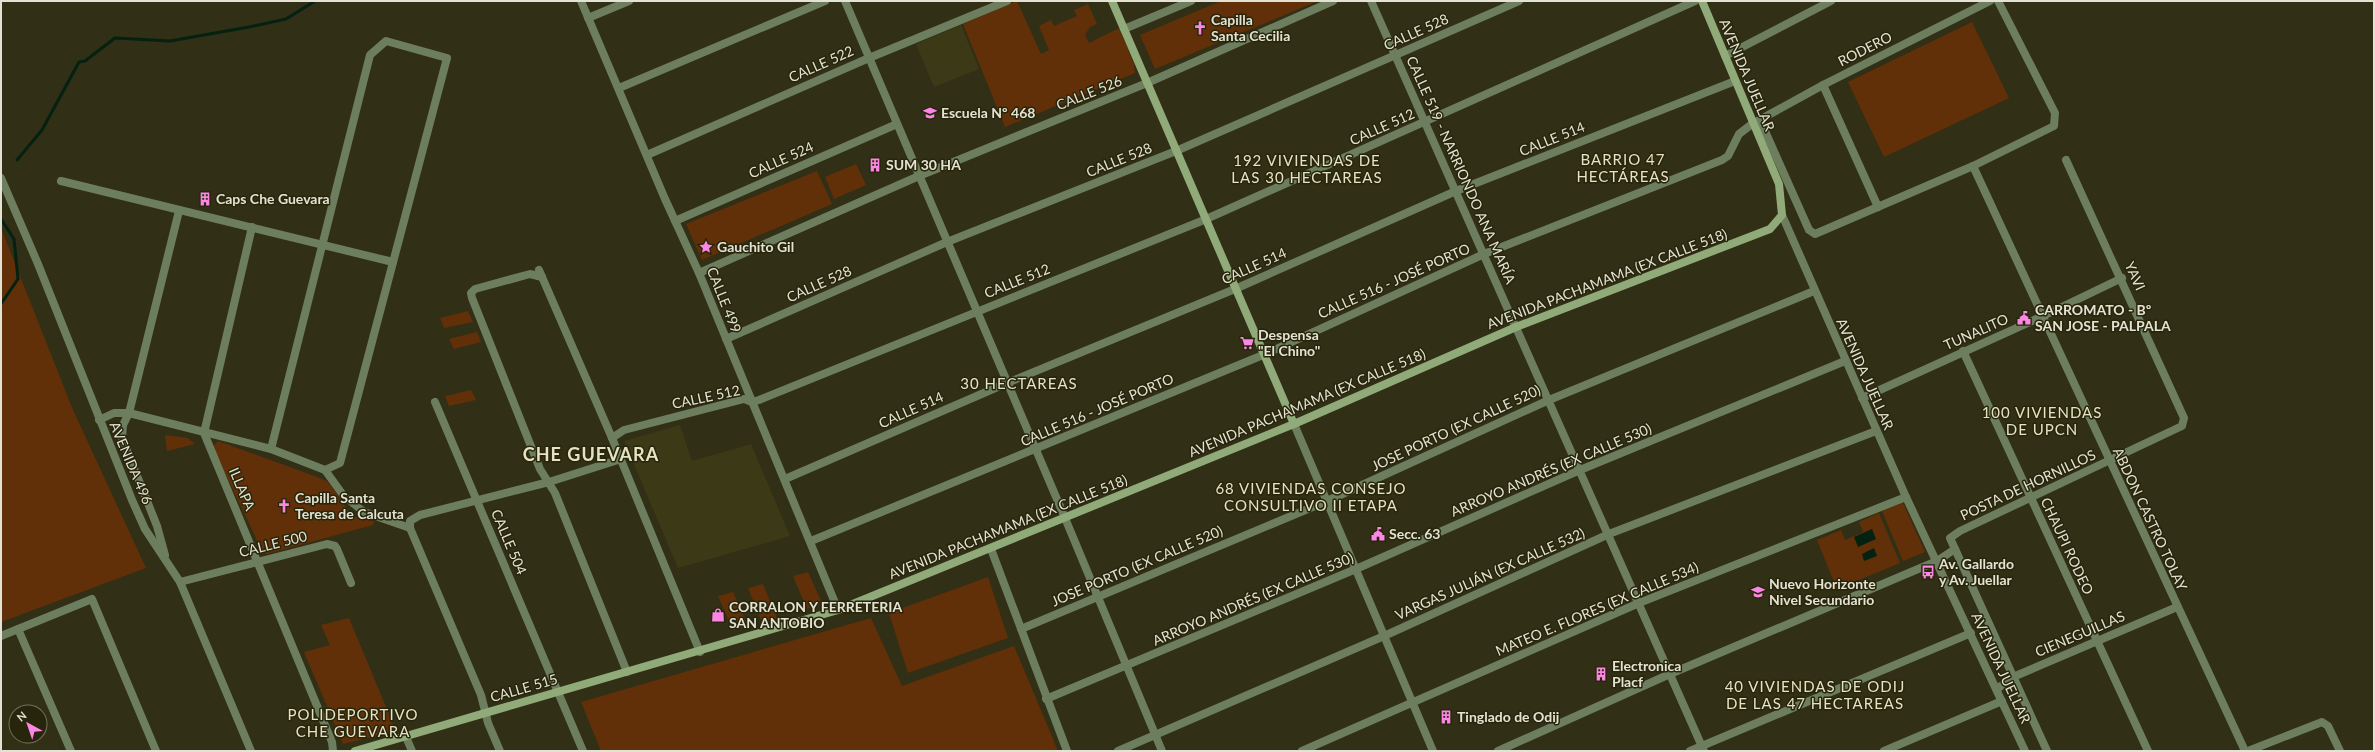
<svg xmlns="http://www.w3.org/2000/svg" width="2375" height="752" viewBox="0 0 2375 752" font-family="Lato,sans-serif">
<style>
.built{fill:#3c3917}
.green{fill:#623008}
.water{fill:#052112}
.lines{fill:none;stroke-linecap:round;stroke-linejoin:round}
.stream{stroke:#052112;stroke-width:3}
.street{stroke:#6d7e5f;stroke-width:8}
.secondary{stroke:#90ab79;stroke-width:8}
.labels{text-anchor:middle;stroke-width:3;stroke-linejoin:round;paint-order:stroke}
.poi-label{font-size:14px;font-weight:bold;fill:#e4e3d3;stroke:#27250b;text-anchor:start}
.street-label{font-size:14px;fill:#e4e3d3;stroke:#27250b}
.neighbourhood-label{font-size:15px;letter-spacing:1px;fill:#e5e3c3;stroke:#27250b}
.district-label{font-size:18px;font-weight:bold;letter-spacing:1px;fill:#e5e3c3;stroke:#27250b}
</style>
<rect width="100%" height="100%" fill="#312f15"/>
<!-- built -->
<g class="built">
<polygon points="961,25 979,69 934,87 916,44"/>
<polygon points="680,425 692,461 751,444 790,536 678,568 624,441"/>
</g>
<!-- green -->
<g class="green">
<polygon points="1017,1 1041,54 1049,50 1039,26 1051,20 1054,26 1077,16 1074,10 1088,4 1097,24 1090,27 1085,35 1089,43 1119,28 1134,64 1135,73 1005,127 963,24"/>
<polygon points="1221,1 1318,1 1155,69 1140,35"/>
<polygon points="1972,22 2009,98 1884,157 1848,82"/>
<polygon points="856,164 866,185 834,199 825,177"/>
<polygon points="817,171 832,204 702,260 686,224"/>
<polygon points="1,228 73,410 146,568 1,622"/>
<polygon points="468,311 473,322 444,328 440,318"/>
<polygon points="477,332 481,342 454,349 449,339"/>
<polygon points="471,390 476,400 449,406 445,396"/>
<polygon points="165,435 188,438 195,444 167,451"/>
<polygon points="218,441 320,478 328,482 352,516 374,521 373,525 267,554 263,553 213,447"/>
<polygon points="1903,503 1925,552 1903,561 1882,511"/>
<polygon points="1879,513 1900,563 1837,589 1817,540 1841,530 1845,540 1863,532 1859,522"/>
<polygon points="808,572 821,601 818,606 807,609 793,576"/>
<polygon points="988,577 1008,638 908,673 889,613"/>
<polygon points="763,584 777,618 762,622 748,588"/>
<polygon points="733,592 748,626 733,630 718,596"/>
<polygon points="349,618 396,731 343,744 304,652 330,645 321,625"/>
<polygon points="871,618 902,686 1014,646 1058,751 601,751 581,702"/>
</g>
<!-- water -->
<g class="water">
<polygon points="1872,529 1876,539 1858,547 1854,537"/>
<polygon points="1874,548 1877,556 1864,561 1862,554"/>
</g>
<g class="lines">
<!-- stream -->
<g class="stream">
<polyline points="17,160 42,130 79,62 85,61 115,38 170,41 249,27 286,19 315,1"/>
<polyline points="1,219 14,239 18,279 1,304"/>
</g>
<!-- street -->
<g class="street">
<polyline points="581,1 665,199 699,273 838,610"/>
<polyline points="845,1 1065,518 1162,751"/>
<polyline points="1371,1 1704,751"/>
<polyline points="588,18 629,1"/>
<polyline points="1124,29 1191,1"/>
<polyline points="1725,56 1831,1"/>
<polyline points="1823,85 1878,207"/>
<polyline points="619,88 825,1"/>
<polyline points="1760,120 1809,230 1815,234 1973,166 2054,126 2055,113 1998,1"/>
<polyline points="647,155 869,58 1007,1"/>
<polyline points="1973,166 2245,751"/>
<polyline points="1,178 38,264 132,500 145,529 180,582 251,751"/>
<polyline points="61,181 393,262"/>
<polyline points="1782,215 1906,497 2025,751"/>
<polyline points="675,221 897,124"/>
<polyline points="252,227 204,433 332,742 333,751"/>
<polyline points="539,270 612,438 700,652"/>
<polyline points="699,273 919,176 1147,83 1333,1"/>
<polyline points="542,277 530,274 475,289 471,293 472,298 540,469 555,493 627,672"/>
<polyline points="726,339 947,242 1176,151 1519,1"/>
<polyline points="1963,351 2148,751"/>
<polyline points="1862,398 2043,316 2122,278"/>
<polyline points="435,402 583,751"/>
<polyline points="99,420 114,413 129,413 271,449 325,470 340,463 447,58 386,41 370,55 271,449"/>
<polyline points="1294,424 1433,751"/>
<polyline points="612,438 624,430 744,399 752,402 759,400 1204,220 1695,1"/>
<polyline points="325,470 343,495 364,512 410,528"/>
<polyline points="785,479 1007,383 1235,289 1456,191 1735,81"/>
<polyline points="811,541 1263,355 1484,254 1722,160 1728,156 1739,134 1752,124 1823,85 1990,1"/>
<polyline points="991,549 1067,751"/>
<polyline points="165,555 157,526 122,438 123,425 129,413 179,211"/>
<polyline points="180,582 327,544 335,546 337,549 351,583"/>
<polyline points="18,629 71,751"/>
<polyline points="1021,629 1327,501 1549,400 1814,291"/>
<polyline points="1,636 92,599 156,751"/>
<polyline points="1997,689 2013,677 2177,607"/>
<polyline points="1046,699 1356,569 1580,470 1845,361"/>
<polyline points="406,737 412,751"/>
<polyline points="500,751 488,723 481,695 410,528 410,521 420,515 549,482 621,459"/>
<polyline points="1118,751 1384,636 1609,534 1876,431"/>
<polyline points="1302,751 1639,603 1906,497"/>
<polyline points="1498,751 1670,674 1937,561 1955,549"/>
<polyline points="1690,751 1971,633"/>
<polyline points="1884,751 2002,701"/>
<polyline points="2047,751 1950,538 1960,531 2182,426 2184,418 2066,160"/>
<polyline points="2248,751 2322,722 2328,726 2340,751"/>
</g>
<!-- secondary -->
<g class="secondary">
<polyline points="1112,1 1294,424"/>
<polyline points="355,751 838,610 1294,424 1516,327 1770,229 1782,215 1779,184 1702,1"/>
</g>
</g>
<!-- icons -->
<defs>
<g id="church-bare" transform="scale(1.08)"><path d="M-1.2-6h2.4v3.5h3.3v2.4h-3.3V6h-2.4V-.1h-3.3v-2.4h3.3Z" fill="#fc86e4" stroke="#27250b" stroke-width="2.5" paint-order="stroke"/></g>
<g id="school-bare" transform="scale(1.08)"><path d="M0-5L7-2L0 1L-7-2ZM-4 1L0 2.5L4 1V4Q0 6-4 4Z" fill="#fc86e4" stroke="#27250b" stroke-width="2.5" paint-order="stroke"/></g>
<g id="building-bare" transform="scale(1.08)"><path d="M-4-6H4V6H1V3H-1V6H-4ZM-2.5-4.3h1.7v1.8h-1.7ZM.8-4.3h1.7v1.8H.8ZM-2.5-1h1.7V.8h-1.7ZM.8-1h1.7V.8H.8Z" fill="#fc86e4" stroke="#27250b" stroke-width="2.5" paint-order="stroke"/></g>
<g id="sight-bare" transform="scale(1.08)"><path d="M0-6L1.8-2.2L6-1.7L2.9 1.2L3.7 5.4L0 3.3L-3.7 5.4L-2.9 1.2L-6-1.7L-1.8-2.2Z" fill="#fc86e4" stroke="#27250b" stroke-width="2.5" paint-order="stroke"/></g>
<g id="civic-bare" transform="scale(1.08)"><path d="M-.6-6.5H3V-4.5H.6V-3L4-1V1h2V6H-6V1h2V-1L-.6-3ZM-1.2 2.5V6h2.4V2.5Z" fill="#fc86e4" stroke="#27250b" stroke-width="2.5" paint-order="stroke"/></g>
<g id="supermarket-bare" transform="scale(1.08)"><path d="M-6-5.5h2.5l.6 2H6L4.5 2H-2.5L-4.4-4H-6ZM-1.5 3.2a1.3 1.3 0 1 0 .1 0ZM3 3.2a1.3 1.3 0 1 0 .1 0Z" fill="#fc86e4" stroke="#27250b" stroke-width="2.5" paint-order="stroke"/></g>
<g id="bus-bare" transform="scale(1.08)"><path d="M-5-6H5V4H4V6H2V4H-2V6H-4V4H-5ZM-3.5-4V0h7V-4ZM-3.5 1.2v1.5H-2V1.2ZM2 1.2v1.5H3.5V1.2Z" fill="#fc86e4" stroke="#27250b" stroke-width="2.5" paint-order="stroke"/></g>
<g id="shop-bare" transform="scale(1.08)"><path d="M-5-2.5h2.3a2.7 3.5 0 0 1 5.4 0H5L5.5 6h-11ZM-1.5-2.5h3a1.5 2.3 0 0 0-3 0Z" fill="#fc86e4" stroke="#27250b" stroke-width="2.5" paint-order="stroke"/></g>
</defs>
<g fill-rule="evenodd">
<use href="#church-bare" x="1200" y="28"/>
<use href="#school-bare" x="930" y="113"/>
<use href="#building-bare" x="875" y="165"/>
<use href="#building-bare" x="205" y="199"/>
<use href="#sight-bare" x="706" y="247"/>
<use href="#civic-bare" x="2024" y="318"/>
<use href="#supermarket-bare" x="1247" y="343"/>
<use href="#church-bare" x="284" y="506"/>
<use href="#civic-bare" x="1378" y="534"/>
<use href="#bus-bare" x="1928" y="572"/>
<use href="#school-bare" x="1758" y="592"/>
<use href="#shop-bare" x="718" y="615"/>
<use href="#building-bare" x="1601" y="674"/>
<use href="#building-bare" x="1446" y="717"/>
</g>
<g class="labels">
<!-- poi labels -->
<g class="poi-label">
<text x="1211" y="25">Capilla<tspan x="1211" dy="16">Santa Cecilia</tspan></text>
<text x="941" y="118">Escuela Nº 468</text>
<text x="886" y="170">SUM 30 HA</text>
<text x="216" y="204">Caps Che Guevara</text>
<text x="717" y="252">Gauchito Gil</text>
<text x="2035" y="315">CARROMATO - Bº<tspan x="2035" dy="16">SAN JOSE - PALPALA</tspan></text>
<text x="1258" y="340">Despensa<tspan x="1258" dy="16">"El Chino"</tspan></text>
<text x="295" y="503">Capilla Santa<tspan x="295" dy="16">Teresa de Calcuta</tspan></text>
<text x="1389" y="539">Secc. 63</text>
<text x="1939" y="569">Av. Gallardo<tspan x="1939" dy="16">y Av. Juellar</tspan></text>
<text x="1769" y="589">Nuevo Horizonte<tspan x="1769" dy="16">Nivel Secundario</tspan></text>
<text x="729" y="612">CORRALON Y FERRETERIA<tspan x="729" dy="16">SAN ANTOBIO</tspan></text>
<text x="1612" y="671">Electronica<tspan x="1612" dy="16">Placf</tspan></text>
<text x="1457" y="722">Tinglado de Odij</text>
</g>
<!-- street labels -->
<g class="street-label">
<text transform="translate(1416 32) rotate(-24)" y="5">CALLE 528</text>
<text transform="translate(1865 49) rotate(-27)" y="5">RODERO</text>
<text transform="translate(821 64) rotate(-24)" y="5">CALLE 522</text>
<text transform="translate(1747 75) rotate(67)" y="5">AVENIDA JUELLAR</text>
<text transform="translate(1089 93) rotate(-22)" y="5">CALLE 526</text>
<text transform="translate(1382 127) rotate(-24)" y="5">CALLE 512</text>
<text transform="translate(1552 139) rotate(-22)" y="5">CALLE 514</text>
<text transform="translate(781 160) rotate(-24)" y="5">CALLE 524</text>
<text transform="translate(1119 160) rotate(-22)" y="5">CALLE 528</text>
<text transform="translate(1461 170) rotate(66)" y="5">CALLE 519 - NARRIONDO ANA MARÍA</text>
<text transform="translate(1254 266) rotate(-24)" y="5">CALLE 514</text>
<text transform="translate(2135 276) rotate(66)" y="5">YAVI</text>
<text transform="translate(1607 279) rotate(-21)" y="5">AVENIDA PACHAMAMA (EX CALLE 518)</text>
<text transform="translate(1017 281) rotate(-22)" y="5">CALLE 512</text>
<text transform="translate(1394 281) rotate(-24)" y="5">CALLE 516 - JOSÉ PORTO</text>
<text transform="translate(819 284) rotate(-24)" y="5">CALLE 528</text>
<text transform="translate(724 300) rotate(68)" y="5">CALLE 499</text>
<text transform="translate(1976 332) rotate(-24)" y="5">TUNALITO</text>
<text transform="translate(1865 374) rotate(66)" y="5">AVENIDA JUELLAR</text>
<text transform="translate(706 397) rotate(-12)" y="5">CALLE 512</text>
<text transform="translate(1307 403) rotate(-23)" y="5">AVENIDA PACHAMAMA (EX CALLE 518)</text>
<text transform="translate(911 410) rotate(-24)" y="5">CALLE 514</text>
<text transform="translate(1097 410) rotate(-23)" y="5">CALLE 516 - JOSÉ PORTO</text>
<text transform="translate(1456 428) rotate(-25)" y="5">JOSE PORTO (EX CALLE 520)</text>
<text transform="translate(131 463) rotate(67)" y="5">AVENIDA 496</text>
<text transform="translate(1551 470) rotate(-23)" y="5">ARROYO ANDRÉS (EX CALLE 530)</text>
<text transform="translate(2028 485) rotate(-25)" y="5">POSTA DE HORNILLOS</text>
<text transform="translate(242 489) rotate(67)" y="5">ILLAPA</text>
<text transform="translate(2150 519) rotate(65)" y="5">ABDON CASTRO TOLAY</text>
<text transform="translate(1008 527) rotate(-22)" y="5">AVENIDA PACHAMAMA (EX CALLE 518)</text>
<text transform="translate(509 542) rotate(67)" y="5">CALLE 504</text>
<text transform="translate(273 544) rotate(-14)" y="5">CALLE 500</text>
<text transform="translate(2067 546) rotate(65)" y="5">CHAUPI RODEO</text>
<text transform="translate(1137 566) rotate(-23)" y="5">JOSE PORTO (EX CALLE 520)</text>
<text transform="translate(1490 574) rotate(-24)" y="5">VARGAS JULIÁN (EX CALLE 532)</text>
<text transform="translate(1253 599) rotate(-23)" y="5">ARROYO ANDRÉS (EX CALLE 530)</text>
<text transform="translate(1597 609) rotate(-23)" y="5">MATEO E. FLORES (EX CALLE 534)</text>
<text transform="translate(2080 634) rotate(-23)" y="5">CIENEGUILLAS</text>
<text transform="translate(2001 668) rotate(65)" y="5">AVENIDA JUELLAR</text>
<text transform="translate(524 688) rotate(-16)" y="5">CALLE 515</text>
</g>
<!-- neighbourhood labels -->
<g class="neighbourhood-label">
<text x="1623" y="165">BARRIO 47<tspan x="1623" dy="17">HECTÁREAS</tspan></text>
<text x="1307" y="166">192 VIVIENDAS DE<tspan x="1307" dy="17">LAS 30 HECTAREAS</tspan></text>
<text x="1019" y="389">30 HECTAREAS</text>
<text x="2042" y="418">100 VIVIENDAS<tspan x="2042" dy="17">DE UPCN</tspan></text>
<text x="1311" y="494">68 VIVIENDAS CONSEJO<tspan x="1311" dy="17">CONSULTIVO II ETAPA</tspan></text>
<text x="1815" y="692">40 VIVIENDAS DE ODIJ<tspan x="1815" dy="17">DE LAS 47 HECTAREAS</tspan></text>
<text x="353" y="720">POLIDEPORTIVO<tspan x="353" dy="17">CHE GUEVARA</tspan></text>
</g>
<!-- district labels -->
<g class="district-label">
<text x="591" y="461">CHE GUEVARA</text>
</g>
</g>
<!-- border -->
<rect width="2375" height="752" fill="none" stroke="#e4e3d3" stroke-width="4"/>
<!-- north arrow -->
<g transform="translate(28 724) rotate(320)"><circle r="19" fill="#27250b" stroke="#73715b"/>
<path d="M0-3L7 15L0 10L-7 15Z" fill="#fc86e4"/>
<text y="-6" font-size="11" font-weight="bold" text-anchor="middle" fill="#e4e3d3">N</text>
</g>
</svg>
